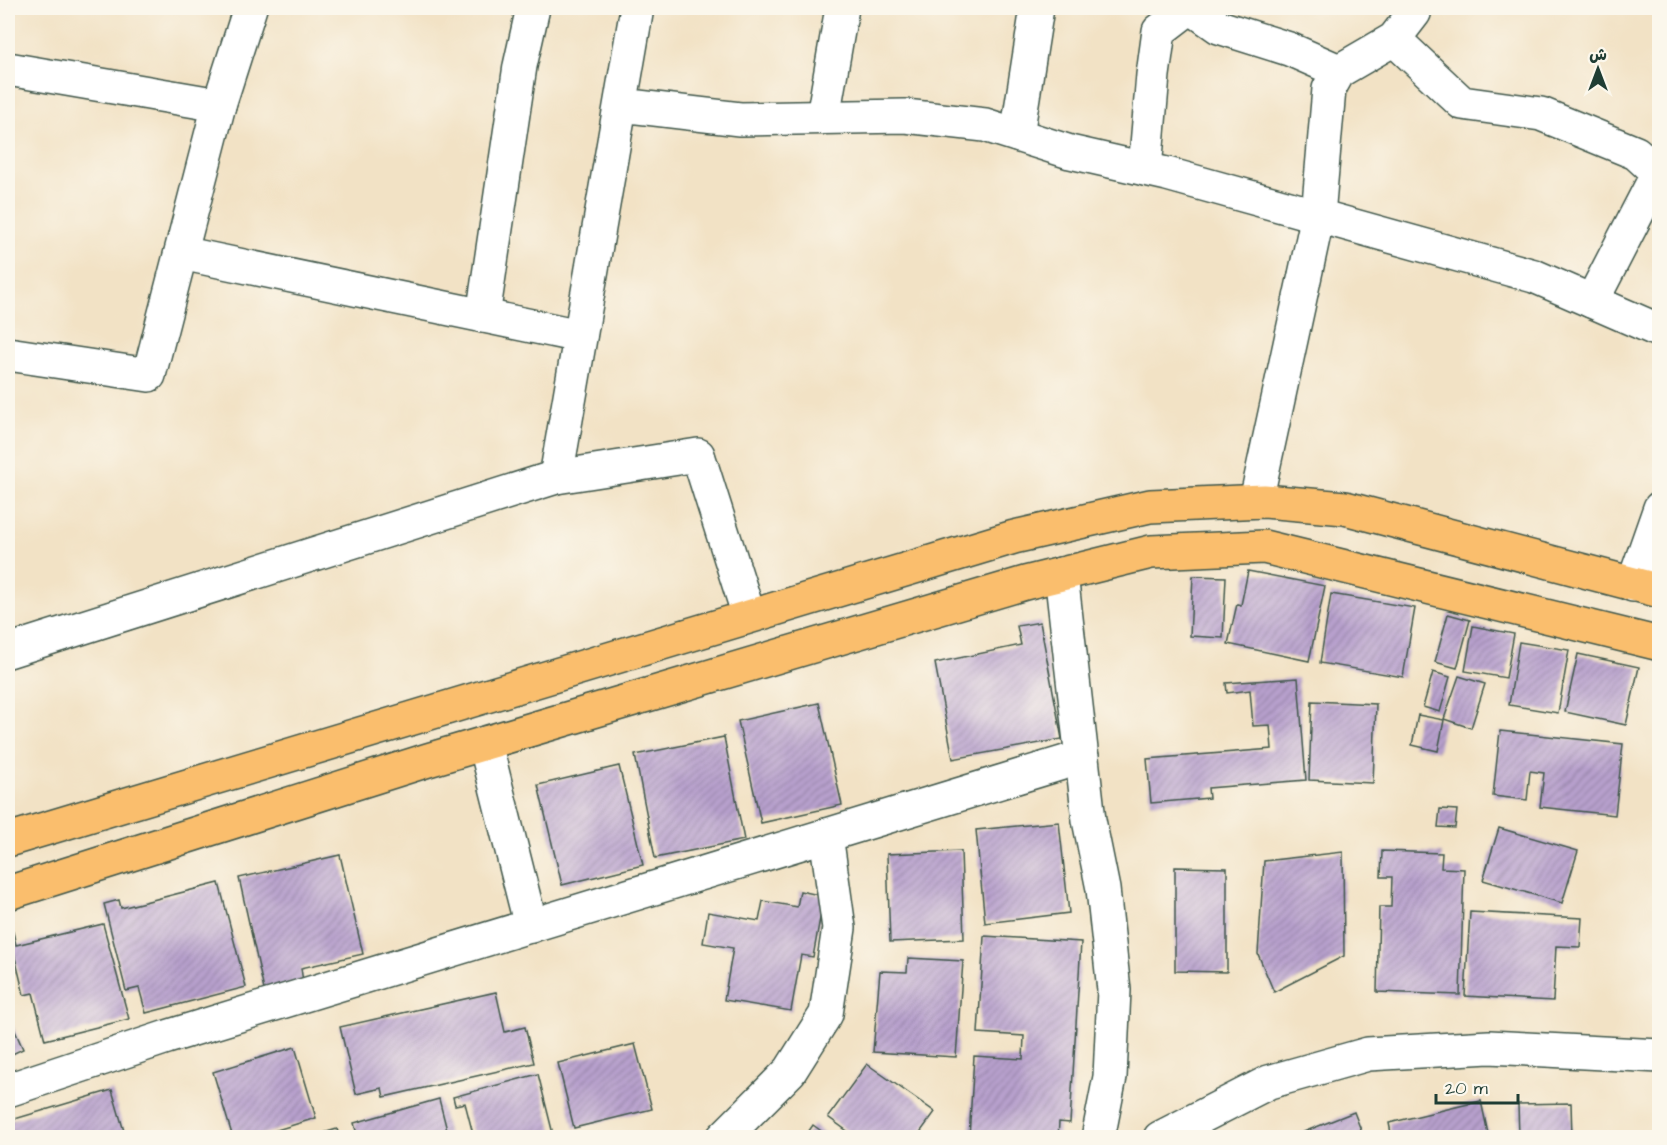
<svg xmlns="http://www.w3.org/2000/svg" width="1667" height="1145" viewBox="0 0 1667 1145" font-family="'Architects Daughter','Playpen Sans Arabic',sans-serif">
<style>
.building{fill:url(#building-hatch)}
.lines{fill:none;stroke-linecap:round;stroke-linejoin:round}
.minor-casing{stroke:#3f564a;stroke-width:36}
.major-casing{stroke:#3f564a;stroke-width:36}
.minor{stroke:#fff;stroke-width:33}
.major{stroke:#fabe6d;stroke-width:33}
</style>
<defs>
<pattern id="building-hatch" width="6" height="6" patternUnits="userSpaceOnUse" patternTransform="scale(1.5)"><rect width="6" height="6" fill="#b8a0cd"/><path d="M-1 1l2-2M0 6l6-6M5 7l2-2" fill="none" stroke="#9584a7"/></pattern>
</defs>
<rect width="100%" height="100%" fill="#fbf7ec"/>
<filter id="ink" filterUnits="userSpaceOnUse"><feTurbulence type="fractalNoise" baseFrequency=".0167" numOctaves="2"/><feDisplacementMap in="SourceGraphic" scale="12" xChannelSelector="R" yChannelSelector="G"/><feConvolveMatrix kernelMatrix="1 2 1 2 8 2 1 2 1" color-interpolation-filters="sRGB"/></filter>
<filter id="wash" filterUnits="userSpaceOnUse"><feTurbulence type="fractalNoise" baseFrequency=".008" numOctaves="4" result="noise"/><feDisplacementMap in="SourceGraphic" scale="24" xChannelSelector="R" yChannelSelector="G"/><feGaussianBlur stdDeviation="1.35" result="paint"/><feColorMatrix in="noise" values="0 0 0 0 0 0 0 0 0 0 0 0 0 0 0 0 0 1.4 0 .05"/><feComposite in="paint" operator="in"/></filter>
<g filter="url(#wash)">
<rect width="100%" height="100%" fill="#f2e2c5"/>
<g id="blocks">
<!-- building -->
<g class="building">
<polygon points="1248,571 1325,586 1309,661 1228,644 1237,604 1241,605"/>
<polygon points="1193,576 1226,577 1223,638 1190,636"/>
<polygon points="1331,594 1415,608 1403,677 1320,663"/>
<polygon points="1448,614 1470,620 1457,668 1435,662"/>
<polygon points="1040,622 1062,739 953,759 935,663 1021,645 1017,626"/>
<polygon points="1473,626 1514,634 1506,678 1465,671"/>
<polygon points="1519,642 1569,650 1558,713 1509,705"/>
<polygon points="1578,654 1639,667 1626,725 1565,712"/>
<polygon points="1433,672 1450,677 1440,712 1423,707"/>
<polygon points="1459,676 1485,684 1471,728 1444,719"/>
<polygon points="1298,678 1306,780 1208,788 1209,798 1151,803 1147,759 1272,749 1270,725 1253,726 1250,690 1227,693 1226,683"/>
<polygon points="1312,701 1376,704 1373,783 1309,780"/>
<polygon points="819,703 842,805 761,823 738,721"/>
<polygon points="1418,715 1444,720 1438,751 1412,745"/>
<polygon points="1500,731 1623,744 1615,815 1540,807 1544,773 1530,771 1527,800 1493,796"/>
<polygon points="724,737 744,840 655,858 635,755"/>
<polygon points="619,766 643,865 562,885 538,785"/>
<polygon points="1440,809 1457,810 1455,828 1438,827"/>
<polygon points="1059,822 1069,913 985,923 976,830"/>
<polygon points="1499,828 1578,851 1562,903 1483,880"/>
<polygon points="961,851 964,939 890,942 887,854"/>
<polygon points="1382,851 1442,853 1441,868 1464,869 1460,995 1377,992 1379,907 1391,907 1392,877 1381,877"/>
<polygon points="1343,852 1344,956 1274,992 1258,954 1264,861"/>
<polygon points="340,855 363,954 301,968 303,982 264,990 239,878"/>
<polygon points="1175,867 1227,868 1227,972 1175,971"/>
<polygon points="219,883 246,987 146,1013 139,988 126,991 104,904 119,900 121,908"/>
<polygon points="800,891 824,896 813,957 801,955 791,1011 724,1000 733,948 703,943 708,912 759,921 763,901 797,907"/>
<polygon points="1470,912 1582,918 1580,947 1556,946 1553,1001 1465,996"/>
<polygon points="103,924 129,1019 45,1040 33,993 24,995 14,953 8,954 8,933 13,932 16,945"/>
<polygon points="984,936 1081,942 1070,1123 1059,1122 1058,1138 969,1138 974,1056 1023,1059 1024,1036 978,1033"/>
<polygon points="908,958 963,961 956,1057 873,1052 880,971 907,972"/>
<polygon points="496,992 505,1032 525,1027 534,1063 384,1097 382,1088 356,1094 340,1027"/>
<polygon points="8,1015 23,1049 8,1056"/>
<polygon points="635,1044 652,1109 574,1128 558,1063"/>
<polygon points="295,1047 316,1118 251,1138 233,1138 213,1072"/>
<polygon points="867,1064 935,1112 916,1138 857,1138 828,1117"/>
<polygon points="538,1074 554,1138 474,1138 465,1103 455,1105 453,1097"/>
<polygon points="112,1090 126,1138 8,1138 8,1121"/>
<polygon points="439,1099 449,1138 358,1138 354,1123"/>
<polygon points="1481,1101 1489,1138 1392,1138 1389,1123"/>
<polygon points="1571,1103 1572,1138 1519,1138 1518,1104"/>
<polygon points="1354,1112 1364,1138 1291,1138 1291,1137"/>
<polygon points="813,1125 831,1138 804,1138"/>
<polygon points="337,1129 340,1138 310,1138 310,1137"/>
</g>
</g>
</g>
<g filter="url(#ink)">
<use href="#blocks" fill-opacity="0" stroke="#3f564a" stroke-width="1.5"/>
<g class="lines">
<!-- minor casing -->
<g class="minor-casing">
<g id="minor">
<polyline points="1192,8 1219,27 1289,49 1339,71"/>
<polyline points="1394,39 1462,103 1541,114 1636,153 1660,175"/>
<polyline points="8,69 219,105"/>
<polyline points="621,105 740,119 905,116 985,125 1070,152 1167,174 1534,276 1660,331"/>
<polyline points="823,117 842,8"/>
<polyline points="1017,135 1037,8"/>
<polyline points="1145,169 1153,75 1159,31 1189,8"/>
<polyline points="181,253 580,336"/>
<polyline points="1592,301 1660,169"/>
<polyline points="483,316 520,66 533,8"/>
<polyline points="8,354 149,375 219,105 250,8"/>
<polyline points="556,477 637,8"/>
<polyline points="1256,501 1318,215 1329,89 1339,71 1394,39 1414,13 1412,8"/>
<polyline points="1061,574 1089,820 1103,889 1114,990 1110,1077 1098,1138"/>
<polyline points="1633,585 1660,508"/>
<polyline points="8,651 556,477 698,455 749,616"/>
<polyline points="485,743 531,926"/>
<polyline points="8,1090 167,1037 1082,757"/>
<polyline points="723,1138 790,1071 826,1014 839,928 826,835"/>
<polyline points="1160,1138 1269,1082 1368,1054 1489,1047 1660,1056"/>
</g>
</g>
<!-- major casing -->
<g class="major-casing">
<g id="major">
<polyline points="8,840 1014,537 1150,506 1264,501 1345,508 1660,591"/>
<polyline points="8,893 428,760 1025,583 1151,552 1264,547 1660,644"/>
</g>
</g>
<!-- minor -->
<use href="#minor" class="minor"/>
<!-- major -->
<use href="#major" class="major"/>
</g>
</g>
<!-- margin -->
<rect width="1667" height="1145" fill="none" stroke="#fbf7ec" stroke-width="30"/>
<!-- north arrow -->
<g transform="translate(1598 69)" stroke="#fbf7ec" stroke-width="4.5" paint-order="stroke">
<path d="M0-4.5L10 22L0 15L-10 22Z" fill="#1f3d34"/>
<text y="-9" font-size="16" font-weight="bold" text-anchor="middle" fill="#1f3d34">ش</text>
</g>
<!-- scale -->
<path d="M1436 1094v9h82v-9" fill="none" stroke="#1f3d34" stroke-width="3"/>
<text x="1445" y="1094" font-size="18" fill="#1f3d34" stroke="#fbf7ec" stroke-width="4.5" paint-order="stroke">20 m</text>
</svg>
